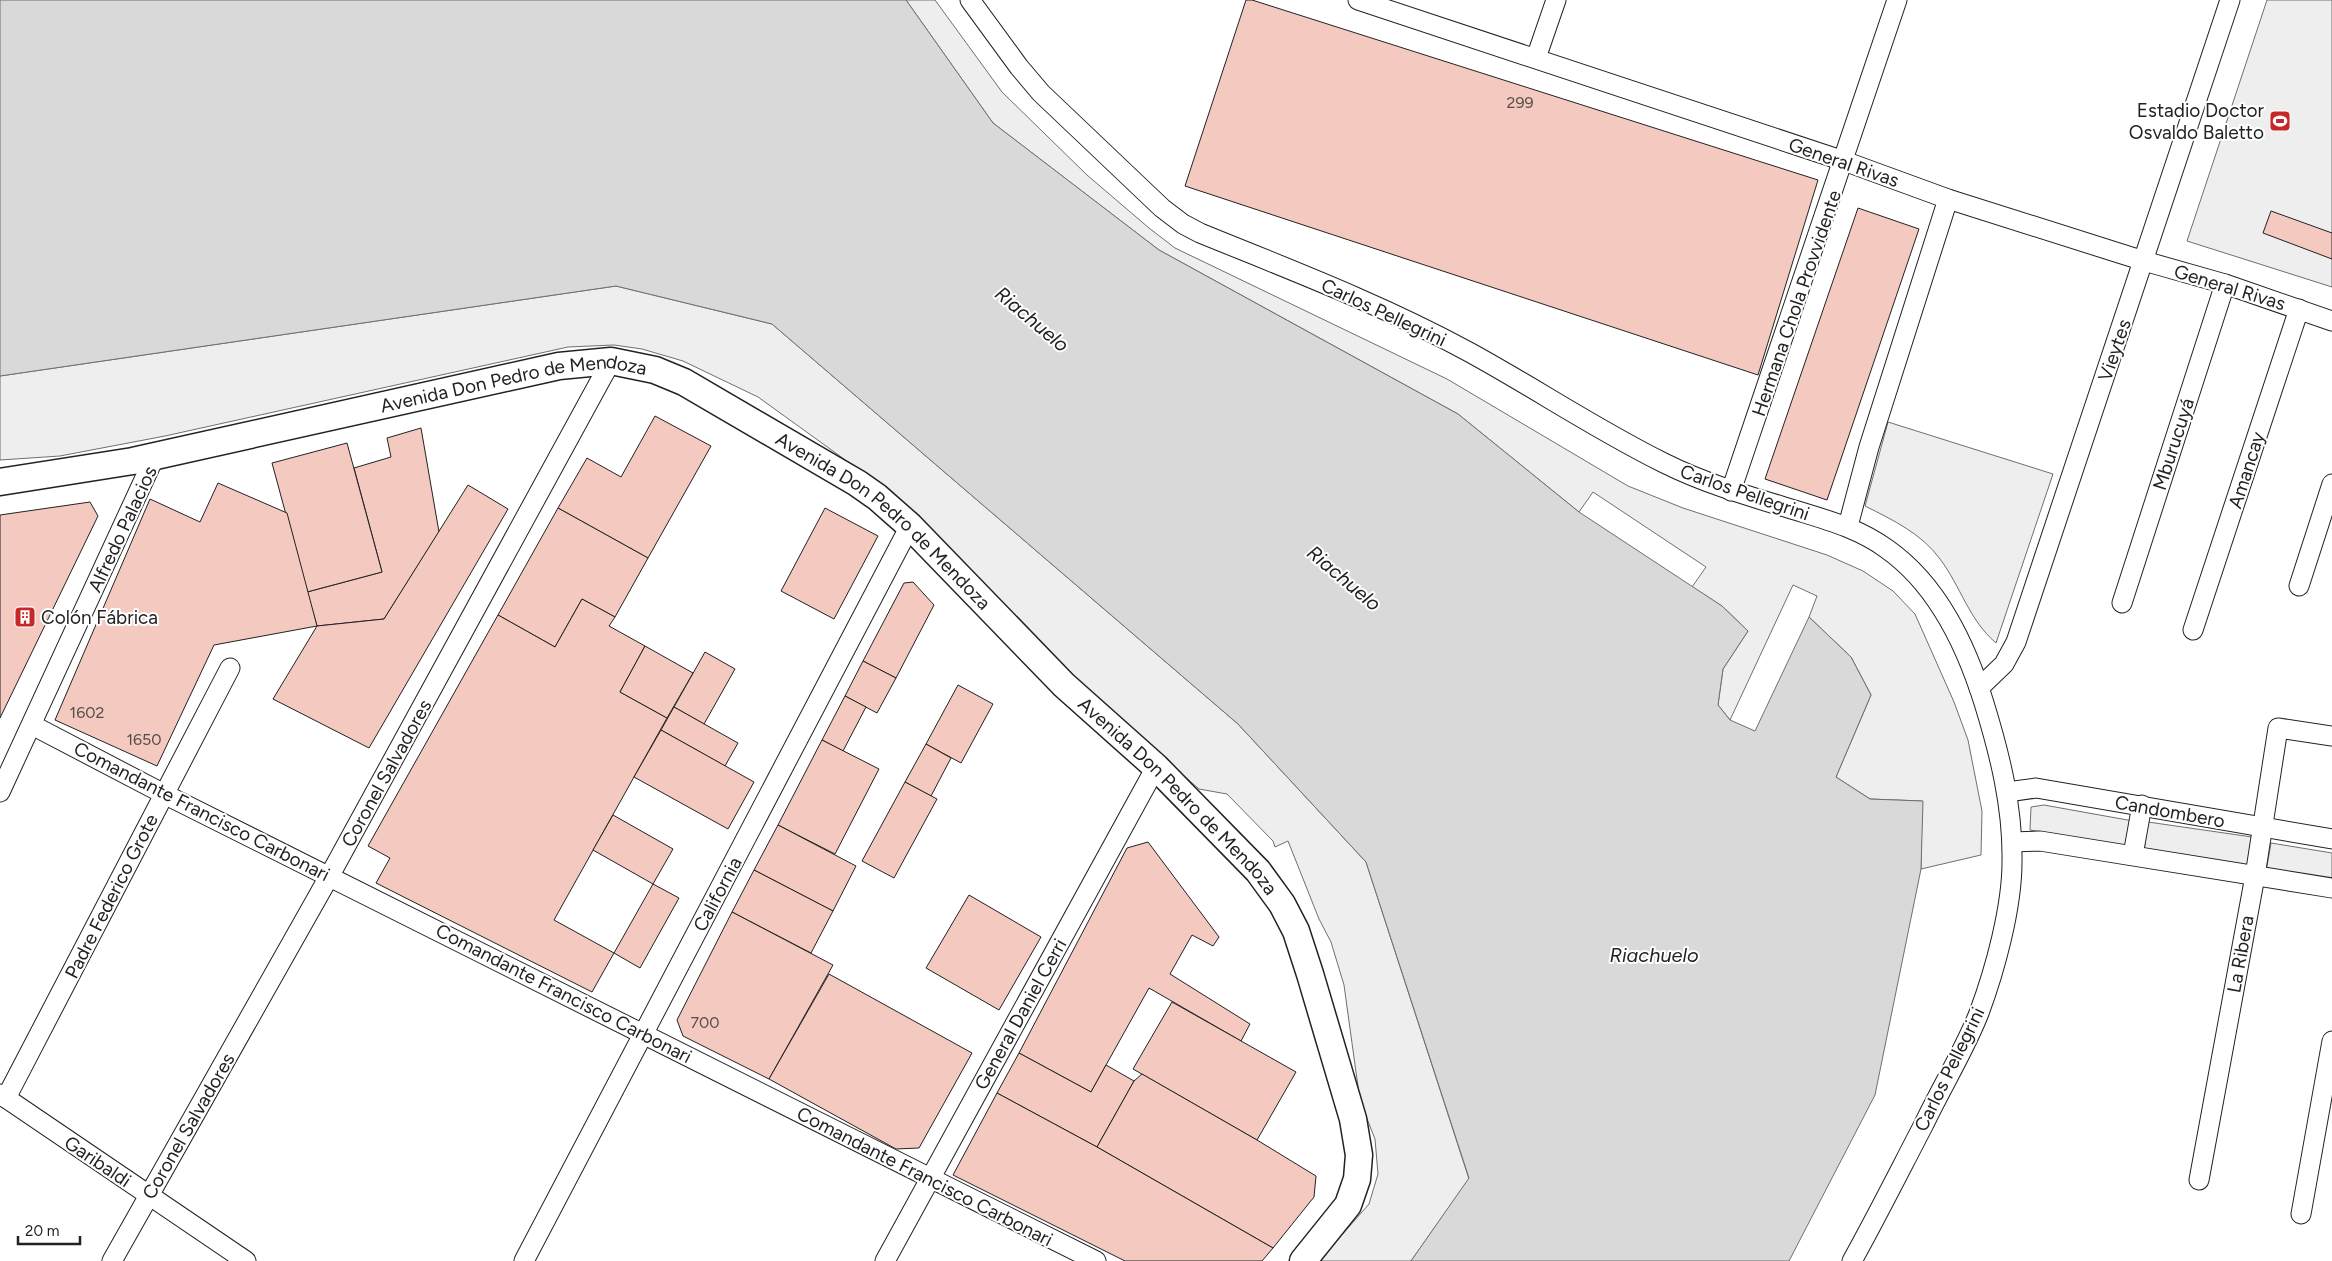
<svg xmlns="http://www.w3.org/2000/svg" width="2332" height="1261" viewBox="0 0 2332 1261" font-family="Figtree,sans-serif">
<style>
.green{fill:#eee;stroke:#6f6f6f}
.water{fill:#d9d9d9;stroke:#6f6f6f}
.building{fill:#f3c9c0;stroke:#222}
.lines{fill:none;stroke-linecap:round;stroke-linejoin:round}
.street-casing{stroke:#222;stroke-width:21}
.secondary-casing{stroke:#222;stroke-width:29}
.street{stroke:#fff;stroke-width:19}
.secondary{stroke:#fff;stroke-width:26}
.labels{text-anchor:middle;stroke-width:4;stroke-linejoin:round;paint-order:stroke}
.number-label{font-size:16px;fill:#564c4a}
.poi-label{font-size:19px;fill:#222;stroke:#fff;text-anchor:end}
.street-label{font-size:19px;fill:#222;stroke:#fff}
.water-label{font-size:20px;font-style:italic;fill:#222;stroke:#fff}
</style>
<rect width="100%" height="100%" fill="#fff"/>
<!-- green -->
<g class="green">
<polygon points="906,0 935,0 1002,92 1087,175 1149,228 1175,248 1447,379 1628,486 1683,508 1827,555 1863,571 1893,591 1915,614 1954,702 1968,740 1982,811 1981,855 1921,869 1922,801 1870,799 1836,777 1871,695 1851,657 1809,617 1817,596 1793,585 1730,720 1718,705 1723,669 1748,631 1722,606 1692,587 1706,567 1593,492 1579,512 1458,414 1159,250 993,123"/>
<polygon points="2267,0 2332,0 2332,287 2187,241"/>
<polygon points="616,286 772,324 1238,724 1366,862 1469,1179 1411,1261 1319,1261 1369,1204 1378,1174 1375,1139 1360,1101 1344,985 1331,942 1319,919 1288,841 1275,847 1273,841 1227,794 1199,789 1114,715 970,575 887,490 758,397 683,361 642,349 614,345 568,347 165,436 60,456 0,460 0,376"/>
<path d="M1888 422 2053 474 1996 643C1969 620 1961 587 1940 559 1922 534 1893 520 1865 506Z"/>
<polygon points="2044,805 2133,821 2129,849 2030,830 2031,807"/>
<polygon points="2148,822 2252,837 2248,866 2144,851"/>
<polygon points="2271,843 2332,853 2332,882 2266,872"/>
</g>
<!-- water -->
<polygon class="water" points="0,0 906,0 993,123 1159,250 1458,414 1579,512 1722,606 1748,631 1723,669 1718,705 1730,720 1755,731 1809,617 1851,657 1871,695 1836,777 1870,799 1923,801 1921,869 1875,1095 1789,1261 1411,1261 1469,1178 1366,862 1238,724 772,324 616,286 0,376"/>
<!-- building -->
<g class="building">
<polygon points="1246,0 1252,0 1818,180 1758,375 1185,186"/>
<polygon points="1858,208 1919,229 1827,500 1765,479"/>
<polygon points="2271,211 2332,233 2332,259 2263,233"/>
<polygon points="655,416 711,446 648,558 558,508 587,458 621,477"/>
<polygon points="421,428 439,532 384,619 317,626 307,592 382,572 354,468 391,457 387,438"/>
<polygon points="347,443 382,572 307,592 272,463"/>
<polygon points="218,483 287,513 317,626 214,645 157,766 55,720 150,499 200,522"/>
<polygon points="468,485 508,509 369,748 273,699 317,626 384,619"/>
<polygon points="90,502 98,516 0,718 0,515"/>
<polygon points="558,508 648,558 615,617 582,599 555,647 498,615"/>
<polygon points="825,508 878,536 834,619 781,591"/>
<polygon points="913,582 934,605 896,678 863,661 904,583"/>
<polygon points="582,599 615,617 609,626 645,646 620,692 667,718 554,920 614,953 592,992 376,883 390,858 368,846 498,615 555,647"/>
<polygon points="645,646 693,673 667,718 620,692"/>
<polygon points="705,652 735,669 704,724 674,707"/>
<polygon points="863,661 896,678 877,713 845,696"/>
<polygon points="958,685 993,704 961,763 926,744"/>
<polygon points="845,696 866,707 843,751 822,740"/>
<polygon points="674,707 738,743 725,766 661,730"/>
<polygon points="661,730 754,782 728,829 634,777"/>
<polygon points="822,740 879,769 835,854 778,825"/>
<polygon points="926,744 951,758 931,796 905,782"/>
<polygon points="905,782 937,799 894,878 862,861"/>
<polygon points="613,815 673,849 653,884 593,850"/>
<polygon points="778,825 856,866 833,911 754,870"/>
<polygon points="1148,842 1219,937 1213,946 1192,935 1170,974 1250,1024 1241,1041 1149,988 1091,1092 1019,1053 1127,848"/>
<polygon points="754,870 833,911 811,953 732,912"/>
<polygon points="653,884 679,898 640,968 614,953"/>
<polygon points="969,895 1041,937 999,1010 926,968"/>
<polygon points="732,912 833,965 769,1079 683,1036 677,1020"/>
<polygon points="829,974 972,1053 919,1148 896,1149 769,1079"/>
<polygon points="1172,1002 1296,1072 1257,1140 1133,1069"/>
<polygon points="1019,1053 1091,1092 1106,1065 1134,1081 1097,1147 997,1093"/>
<polygon points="1142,1074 1257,1140 1316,1176 1314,1197 1273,1248 1097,1147 1134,1081"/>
<polygon points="997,1093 1097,1147 1273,1248 1262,1261 1125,1261 953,1175"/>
</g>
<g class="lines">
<!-- street casing -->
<g class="street-casing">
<g id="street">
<path d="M970 0 1019 67 1041 93 1162 208 1183 224 1200 233C1291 270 1383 305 1469 352 1535 388 1597 430 1664 463 1704 483 1745 495 1788 508 1823 519 1857 527 1887 549 1938 585 1966 645 1984 703 2000 755 2013 807 2012 862 2012 908 1995 970 1979 1013 1965 1049 1941 1088 1924 1124 1900 1170 1877 1216 1852 1261"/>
<polyline points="1358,0 1844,161 1948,199 2144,261 2225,284 2332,321"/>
<polyline points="1536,58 1556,0"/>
<polyline points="1731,491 1897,0"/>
<polyline points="1848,526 1869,447 1948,199"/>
<polyline points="2299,586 2332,484"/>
<polyline points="2122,603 2225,284"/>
<polyline points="2193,630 2299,309"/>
<polyline points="1979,688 2004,664 2016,642 2230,0"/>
<polyline points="32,725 164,794 1096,1261"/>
<polyline points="0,792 155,456"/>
<polyline points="2007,792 2036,788 2332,839"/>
<polyline points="2012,842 2040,841 2332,888"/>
<polyline points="2133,855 2142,805"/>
<polyline points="0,1094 246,1261"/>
<polyline points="6,1098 230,668"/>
<polyline points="2199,1180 2255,876 2278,728 2332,736"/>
<polyline points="2301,1214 2332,1041"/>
<polyline points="112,1261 330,875 611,361"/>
<polyline points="524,1261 910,526"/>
<polyline points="885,1261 1156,767"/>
</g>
</g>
<!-- secondary casing -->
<g class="secondary-casing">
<g id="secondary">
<path id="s1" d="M0 482 133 461 559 366 611 361 655 370 684 382 857 483 877 497 910 526 1064 685 1156 767 1258 871 1282 904 1296 931 1310 974 1353 1119 1359 1155 1357 1179 1348 1205 1303 1261"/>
</g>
</g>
<!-- street -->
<use href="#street" class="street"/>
<!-- secondary -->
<use href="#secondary" class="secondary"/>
</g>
<!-- icons -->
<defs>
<g id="stadium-square" transform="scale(1.125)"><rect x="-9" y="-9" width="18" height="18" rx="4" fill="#c62828" stroke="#fff"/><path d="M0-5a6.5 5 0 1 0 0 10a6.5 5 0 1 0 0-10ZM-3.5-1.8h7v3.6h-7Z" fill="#fff"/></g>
<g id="building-square" transform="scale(1.125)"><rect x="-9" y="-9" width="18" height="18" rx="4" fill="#c62828" stroke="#fff"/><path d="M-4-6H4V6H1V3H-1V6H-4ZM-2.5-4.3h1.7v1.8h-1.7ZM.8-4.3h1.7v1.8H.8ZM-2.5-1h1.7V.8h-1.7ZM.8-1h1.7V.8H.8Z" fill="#fff"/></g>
</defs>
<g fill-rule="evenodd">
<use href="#stadium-square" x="2280" y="121"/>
<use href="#building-square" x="25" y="617"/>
</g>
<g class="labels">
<!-- number labels -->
<g class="number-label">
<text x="1520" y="108">299</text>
<text x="87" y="718">1602</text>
<text x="144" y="745">1650</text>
<text x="705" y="1028">700</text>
</g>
<!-- poi labels -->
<g class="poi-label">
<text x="2264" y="117">Estadio Doctor<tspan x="2264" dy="22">Osvaldo Baletto</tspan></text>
<text x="41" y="624" text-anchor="start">Colón Fábrica</text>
</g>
<!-- street labels -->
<g class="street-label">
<text transform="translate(1844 162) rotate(19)" y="7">General Rivas</text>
<text transform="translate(2230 287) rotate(17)" y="7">General Rivas</text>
<text transform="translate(1796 303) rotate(-71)" y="7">Hermana Chola Provvidente</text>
<text transform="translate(1384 312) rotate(25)" y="7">Carlos Pellegrini</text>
<text transform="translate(2114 350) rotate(-71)" y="7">Vieytes</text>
<text dy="7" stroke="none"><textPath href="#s1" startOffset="524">Avenida Don Pedro de Mendoza</textPath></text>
<text transform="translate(2173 444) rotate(-72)" y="7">Mburucuyá</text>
<text transform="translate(2246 470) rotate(-72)" y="7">Amancay</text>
<text transform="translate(1745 492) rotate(19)" y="7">Carlos Pellegrini</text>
<text dy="7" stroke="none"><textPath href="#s1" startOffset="944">Avenida Don Pedro de Mendoza</textPath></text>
<text transform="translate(122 529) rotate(-65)" y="7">Alfredo Palacios</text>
<text transform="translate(386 773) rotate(-61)" y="7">Coronel Salvadores</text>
<text dy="7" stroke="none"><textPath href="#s1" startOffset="1349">Avenida Don Pedro de Mendoza</textPath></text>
<text transform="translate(202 811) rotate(27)" y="7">Comandante Francisco Carbonari</text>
<text transform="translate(2170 811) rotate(10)" y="7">Candombero</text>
<text transform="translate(717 894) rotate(-62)" y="7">California</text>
<text transform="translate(111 896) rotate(-63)" y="7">Padre Federico Grote</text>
<text transform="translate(2240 954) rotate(-80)" y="7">La Ribera</text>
<text transform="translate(564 993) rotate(27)" y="7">Comandante Francisco Carbonari</text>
<text transform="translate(1020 1014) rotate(-61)" y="7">General Daniel Cerri</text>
<text transform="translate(1949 1069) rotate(-64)" y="7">Carlos Pellegrini</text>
<text transform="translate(188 1126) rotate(-60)" y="7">Coronel Salvadores</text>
<text transform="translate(98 1161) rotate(34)" y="7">Garibaldi</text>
<text transform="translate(925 1176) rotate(27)" y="7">Comandante Francisco Carbonari</text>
</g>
<!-- water labels -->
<g class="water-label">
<text transform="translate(1032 319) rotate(40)" y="7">Riachuelo</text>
<text transform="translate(1344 578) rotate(40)" y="7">Riachuelo</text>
<text x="1654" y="962">Riachuelo</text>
</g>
</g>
<!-- scale -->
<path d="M18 1236v8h62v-8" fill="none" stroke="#222222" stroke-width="2.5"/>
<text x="25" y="1236" font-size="15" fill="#222222" stroke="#ffffff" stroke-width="4" paint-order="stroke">20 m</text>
</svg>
